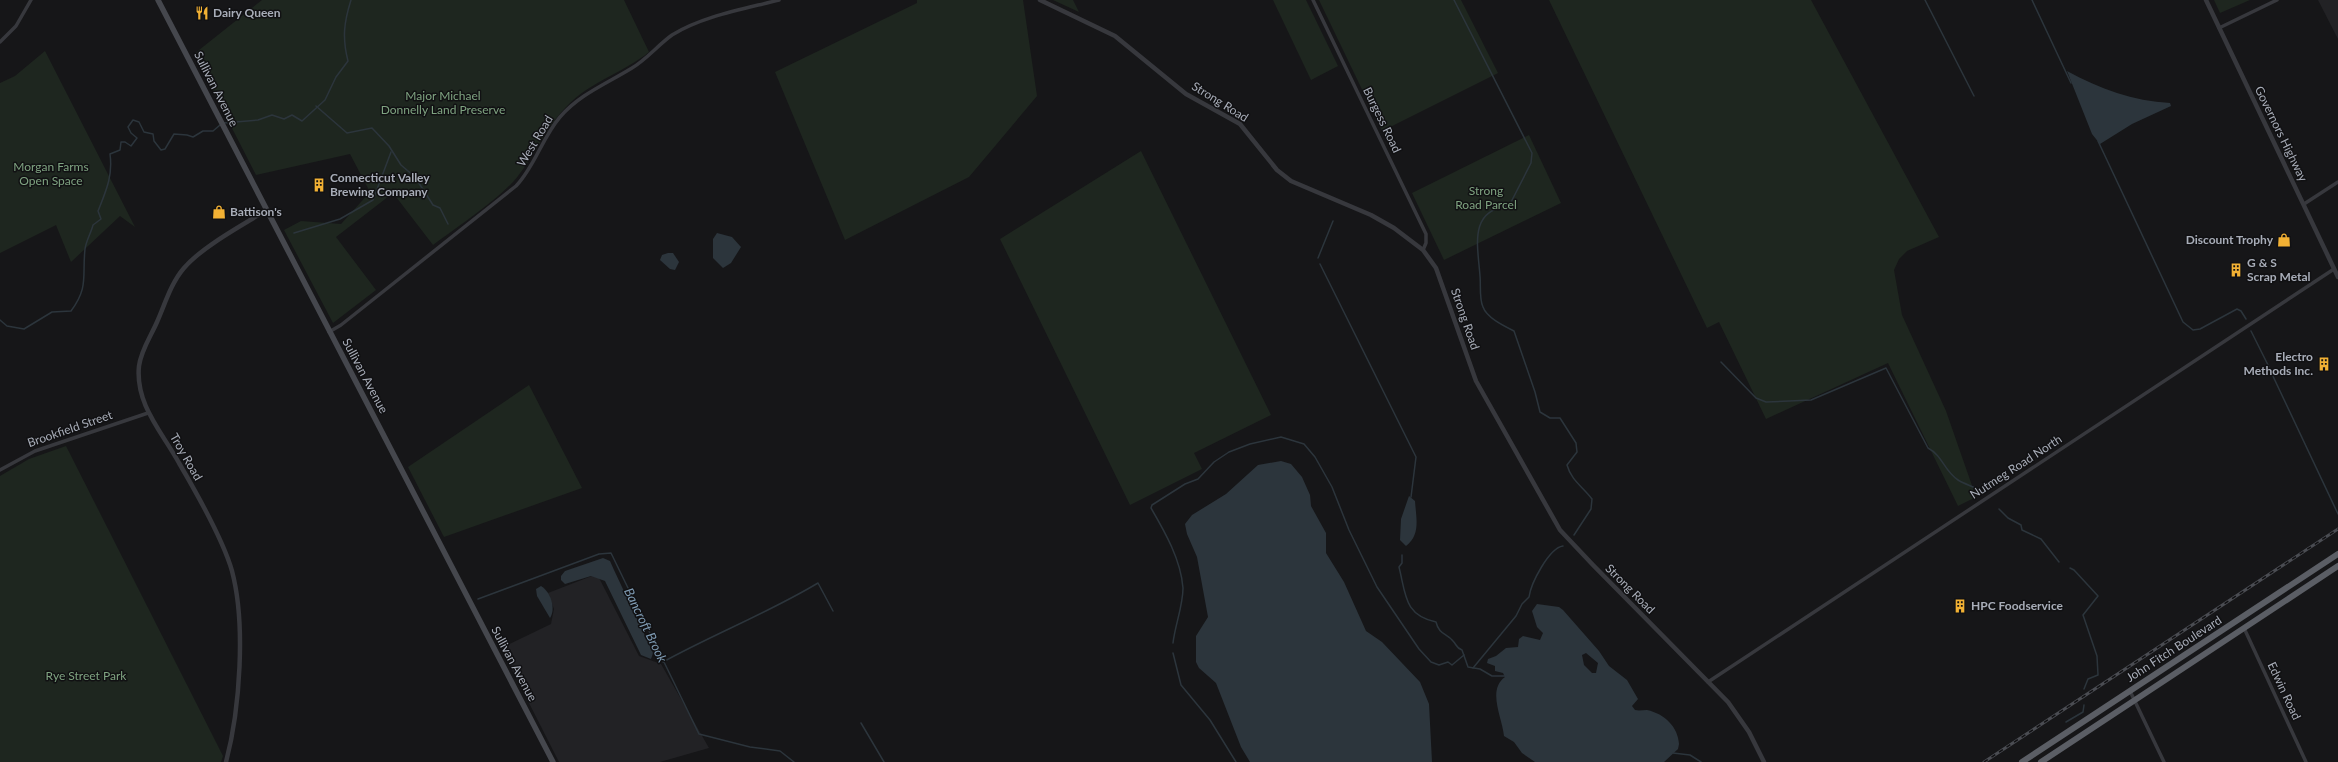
<svg xmlns="http://www.w3.org/2000/svg" width="2338" height="762" viewBox="0 0 2338 762" font-family="Lato,sans-serif">
<style>
.built{fill:#222225}
.green{fill:#1e261f}
.water{fill:#2c353c;fill-rule:evenodd}
.lines{fill:none;stroke-linecap:round;stroke-linejoin:round}
.stream{stroke:#2c353c;stroke-width:1.5}
.minor{stroke:#37383d;stroke-width:3.5}
.tertiary{stroke:#37383d;stroke-width:4.5}
.secondary{stroke:#45474d;stroke-width:5.5}
.trunk{stroke:#5b5e65;stroke-width:6}
.rail-casing{stroke:#4a4c52;stroke-width:3}
.rail{stroke:#111113;stroke-width:1.5;stroke-dasharray:4.5;stroke-linecap:butt}
.labels{text-anchor:middle;stroke-width:3;stroke-linejoin:round;paint-order:stroke}
.poi-label{font-size:12px;font-weight:bold;fill:#a8adb8;stroke:#111113;text-anchor:start}
.street-label{font-size:12px;fill:#a8adb8;stroke:#111113}
.park-label{font-size:12px;fill:#7fa381;stroke:#111113}
.water-label{font-size:13px;font-style:italic;fill:#7f9bb3;stroke:#111113}
</style>
<rect width="100%" height="100%" fill="#161618"/>
<!-- built -->
<g class="built">
<polygon points="2318,0 2338,0 2338,39"/>
<polygon points="597,574 639,656 661,664 709,748 660,762 559,762 501,648 551,624 554,609 548,593"/>
</g>
<!-- green -->
<g class="green">
<path d="M262 0H624L649 52C624 72 593 81 570 103 547 125 537 152 518 176 501 198 457 227 433 245L393 193 336 237 376 290 333 323 284 230 301 221 341 224 370 192 350 154 256 175 194 54Z"/>
<polygon points="917,0 1023,0 1037,96 969,177 845,240 775,72 917,3"/>
<polygon points="1054,0 1073,0 1079,12 1053,0"/>
<polygon points="1273,0 1306,0 1338,66 1311,80"/>
<polygon points="1319,0 1461,0 1498,73 1382,131"/>
<polygon points="1549,0 1811,0 1939,237 1907,251 1899,259 1894,270 1902,315 1946,411 1976,497 1958,506 1888,363 1766,419 1719,322 1707,328"/>
<polygon points="2214,0 2250,0 2220,13"/>
<polygon points="45,51 135,227 120,216 71,262 56,225 0,253 0,83 15,76"/>
<polygon points="1529,135 1561,203 1444,260 1412,193"/>
<polygon points="1141,151 1271,415 1194,453 1202,469 1130,505 1000,239"/>
<polygon points="529,385 582,488 444,537 408,467"/>
<polygon points="66,446 223,756 221,762 0,762 0,476 29,459"/>
</g>
<!-- water -->
<g class="water">
<path d="M2067 71C2100 89 2133 101 2170 103L2171 106 2132 124 2100 144 2092 134Z"/>
<polygon points="717,233 732,237 741,247 731,263 723,268 713,258 713,239"/>
<polygon points="668,253 673,253 679,262 675,270 670,269 660,260 662,255"/>
<polygon points="1281,461 1291,464 1302,477 1310,495 1311,506 1326,533 1326,553 1344,582 1366,631 1382,642 1420,682 1429,704 1432,762 1250,762 1241,747 1216,683 1199,668 1196,662 1196,636 1208,617 1197,557 1187,534 1185,524 1192,515 1226,494 1258,465"/>
<path d="M1409 496 1415 501C1416 518 1421 534 1406 546L1400 540 1401 519Z"/>
<polygon points="603,558 610,561 614,570 653,653 651,659 641,655 605,581 591,576 565,584 561,580 561,576 565,571"/>
<path d="M541 586C551 592 556 609 550 618L537 596 536 589Z"/>
<path d="M1537 604 1559 607 1563 610 1599 651 1609 666 1627 680 1638 699 1632 706 1635 710C1639 711 1643 710 1647 710 1665 714 1678 727 1679 744L1678 749 1664 762H1535L1522 753 1514 742 1504 736C1502 717 1487 690 1505 677L1503 673 1495 671V666L1487 663 1488 659 1496 656 1506 648 1518 647 1519 639 1523 636 1540 640 1543 633 1537 627 1532 611ZM1586 653 1598 663 1596 673H1592L1584 665 1582 655Z"/>
</g>
<g class="lines">
<!-- stream -->
<g class="stream">
<path d="M1454 0 1532 153 1531 163 1509 206C1468 210 1478 247 1480 276 1481 285 1479 299 1483 307 1487 318 1504 326 1514 331L1535 392 1540 412 1550 418H1560L1576 443 1577 452 1567 465C1571 480 1583 487 1592 499L1591 509 1574 535"/>
<polyline points="1925,0 1974,96"/>
<polyline points="2032,0 2071,83"/>
<polyline points="316,106 347,133 372,128 389,146 401,165 415,177 433,205 440,208 448,224"/>
<path d="M224 123 258 120 272 115 284 119 292 115 302 121 325 100 336 77 348 61C342 38 344 22 351 0"/>
<polyline points="2098,141 2183,322 2193,330 2200,329 2237,309 2241,311 2246,319"/>
<polyline points="294,233 340,219 373,200 391,152"/>
<polyline points="1318,258 1333,221"/>
<polyline points="1320,264 1416,457 1411,497"/>
<path d="M0 320 7 326 24 329 52 312 71 311C89 287 82 276 85 249 86 241 91 233 93 225L101 219 98 211C106 191 113 176 110 154L120 150 121 142H125L131 146 137 138 131 133 128 127 133 120 139 122 144 132 153 134 154 141 161 150 165 149 174 134 187 135 193 137 203 131H213L220 125"/>
<polyline points="2251,331 2269,367"/>
<path d="M1721 362 1756 398 1766 402 1811 400 1886 368 1928 448C1943 456 1944 471 1958 480 1966 485 1976 487 1984 493"/>
<polyline points="2271,372 2338,514"/>
<polyline points="1999,509 2008,518 2021,525 2022,530 2041,539 2059,562"/>
<path d="M1402 555V563L1399 567C1406 595 1404 615 1436 622 1439 635 1447 633 1453 641 1457 645 1456 648 1462 650L1468 667 1480 669 1492 676H1506"/>
<polyline points="2070,568 2074,570 2098,596 2083,615 2097,656 2098,675 2088,679 2084,689"/>
<polyline points="478,599 599,554 611,553 699,734 750,747 780,751 794,762"/>
<path d="M1173 643C1175 625 1183 606 1183 588 1181 560 1165 532 1151 508L1152 505 1185 484 1198 479 1214 462 1229 452 1250 444 1281 437 1304 444 1315 457 1332 487 1349 530 1377 587 1419 649 1431 662 1439 665 1448 662 1452 665 1464 655"/>
<polyline points="1173,653 1181,685 1210,720 1236,762"/>
<path d="M663 662C714 634 768 613 818 583L833 611"/>
<path d="M1473 668 1516 616 1522 604 1529 597C1531 583 1549 548 1563 546"/>
<polyline points="2066,722 2083,712 2084,705"/>
<polyline points="861,723 884,762"/>
<polyline points="1673,753 1690,755 1701,762"/>
</g>
<!-- minor -->
<g class="minor">
<polyline points="1313,0 1426,234 1426,243 1423,250"/>
<polyline points="2219,28 2277,0"/>
<polyline points="0,42 16,26 31,0"/>
<polyline points="2304,204 2338,182"/>
<path d="M329 332 341 325 516 186C535 166 542 138 560 117 580 94 606 84 632 68 647 59 658 45 672 35 703 16 744 9 779 0"/>
<polyline points="0,470 35,451 148,413"/>
<polyline points="2244,628 2306,762"/>
<polyline points="1708,682 2334,269"/>
<polyline points="2130,691 2164,762"/>
</g>
<!-- tertiary -->
<g class="tertiary">
<polyline points="1040,0 1115,36 1186,94 1240,124 1277,170 1291,181 1371,215 1394,228 1423,250 1436,268 1476,381 1560,530 1593,565 1728,702 1749,732 1764,762"/>
<polyline points="2206,0 2338,277"/>
<path d="M226 762C240 709 246 624 232 571 223 539 196 492 179 463 162 432 135 404 139 366 141 350 151 336 157 322 165 304 171 283 184 268 202 247 242 225 267 210"/>
</g>
<!-- secondary -->
<polyline class="secondary" points="158,0 553,762"/>
<!-- trunk -->
<g class="trunk">
<polyline points="2022,762 2338,554"/>
<polyline points="2041,762 2338,566"/>
</g>
<!-- rail casing -->
<g class="rail-casing">
<polyline id="rail" points="1984,762 2338,529"/>
</g>
<!-- rail -->
<use href="#rail" class="rail"/>
</g>
<!-- icons -->
<defs>
<g id="restaurant-bare" transform="scale(1.08)"><path d="M-5-6h1v4h1v-4h1v4h1v-4h1v5L-1.5 .5V6h-2V.5L-5-1ZM5-6V6H3V1.5H1.5Q1.5-4 5-6Z" fill="#f2b134" stroke="#111113" stroke-width="2.5" paint-order="stroke"/></g>
<g id="building-bare" transform="scale(1.08)"><path d="M-4-6H4V6H1V3H-1V6H-4ZM-2.5-4.3h1.7v1.8h-1.7ZM.8-4.3h1.7v1.8H.8ZM-2.5-1h1.7V.8h-1.7ZM.8-1h1.7V.8H.8Z" fill="#f2b134" stroke="#111113" stroke-width="2.5" paint-order="stroke"/></g>
<g id="shop-bare" transform="scale(1.08)"><path d="M-5-2.5h2.3a2.7 3.5 0 0 1 5.4 0H5L5.5 6h-11ZM-1.5-2.5h3a1.5 2.3 0 0 0-3 0Z" fill="#f2b134" stroke="#111113" stroke-width="2.5" paint-order="stroke"/></g>
</defs>
<g fill-rule="evenodd">
<use href="#restaurant-bare" x="202" y="13"/>
<use href="#building-bare" x="319" y="185"/>
<use href="#shop-bare" x="219" y="212"/>
<use href="#shop-bare" x="2284" y="240"/>
<use href="#building-bare" x="2236" y="270"/>
<use href="#building-bare" x="2324" y="364"/>
<use href="#building-bare" x="1960" y="606"/>
</g>
<g class="labels">
<!-- poi labels -->
<g class="poi-label">
<text x="213" y="17">Dairy Queen</text>
<text x="330" y="182">Connecticut Valley<tspan x="330" dy="14">Brewing Company</tspan></text>
<text x="230" y="216">Battison's</text>
<text x="2273" y="244" text-anchor="end">Discount Trophy</text>
<text x="2247" y="267">G &amp; S<tspan x="2247" dy="14">Scrap Metal</tspan></text>
<text x="2313" y="361" text-anchor="end">Electro<tspan x="2313" dy="14">Methods Inc.</tspan></text>
<text x="1971" y="610">HPC Foodservice</text>
</g>
<!-- street labels -->
<g class="street-label">
<text transform="translate(216 89) rotate(63)" y="4">Sullivan Avenue</text>
<text transform="translate(1220 102) rotate(32)" y="4">Strong Road</text>
<text transform="translate(1382 120) rotate(64)" y="4">Burgess Road</text>
<text transform="translate(2281 134) rotate(64)" y="4">Governors Highway</text>
<text transform="translate(535 141) rotate(-59)" y="4">West Road</text>
<text transform="translate(1465 319) rotate(71)" y="4">Strong Road</text>
<text transform="translate(365 376) rotate(62)" y="4">Sullivan Avenue</text>
<text transform="translate(70 429) rotate(-19)" y="4">Brookfield Street</text>
<text transform="translate(186 457) rotate(60)" y="4">Troy Road</text>
<text transform="translate(2016 467) rotate(-33)" y="4">Nutmeg Road North</text>
<text transform="translate(1630 589) rotate(45)" y="4">Strong Road</text>
<text transform="translate(2174 649) rotate(-33)" y="4">John Fitch Boulevard</text>
<text transform="translate(514 664) rotate(62)" y="4">Sullivan Avenue</text>
<text transform="translate(2284 691) rotate(65)" y="4">Edwin Road</text>
</g>
<!-- park labels -->
<g class="park-label">
<text x="443" y="100">Major Michael<tspan x="443" dy="14">Donnelly Land Preserve</tspan></text>
<text x="51" y="171">Morgan Farms<tspan x="51" dy="14">Open Space</tspan></text>
<text x="1486" y="195">Strong<tspan x="1486" dy="14">Road Parcel</tspan></text>
<text x="86" y="680">Rye Street Park</text>
</g>
<!-- water labels -->
<g class="water-label">
<text transform="translate(646 625) rotate(64)" y="5">Bancroft Brook</text>
</g>
</g>
</svg>
